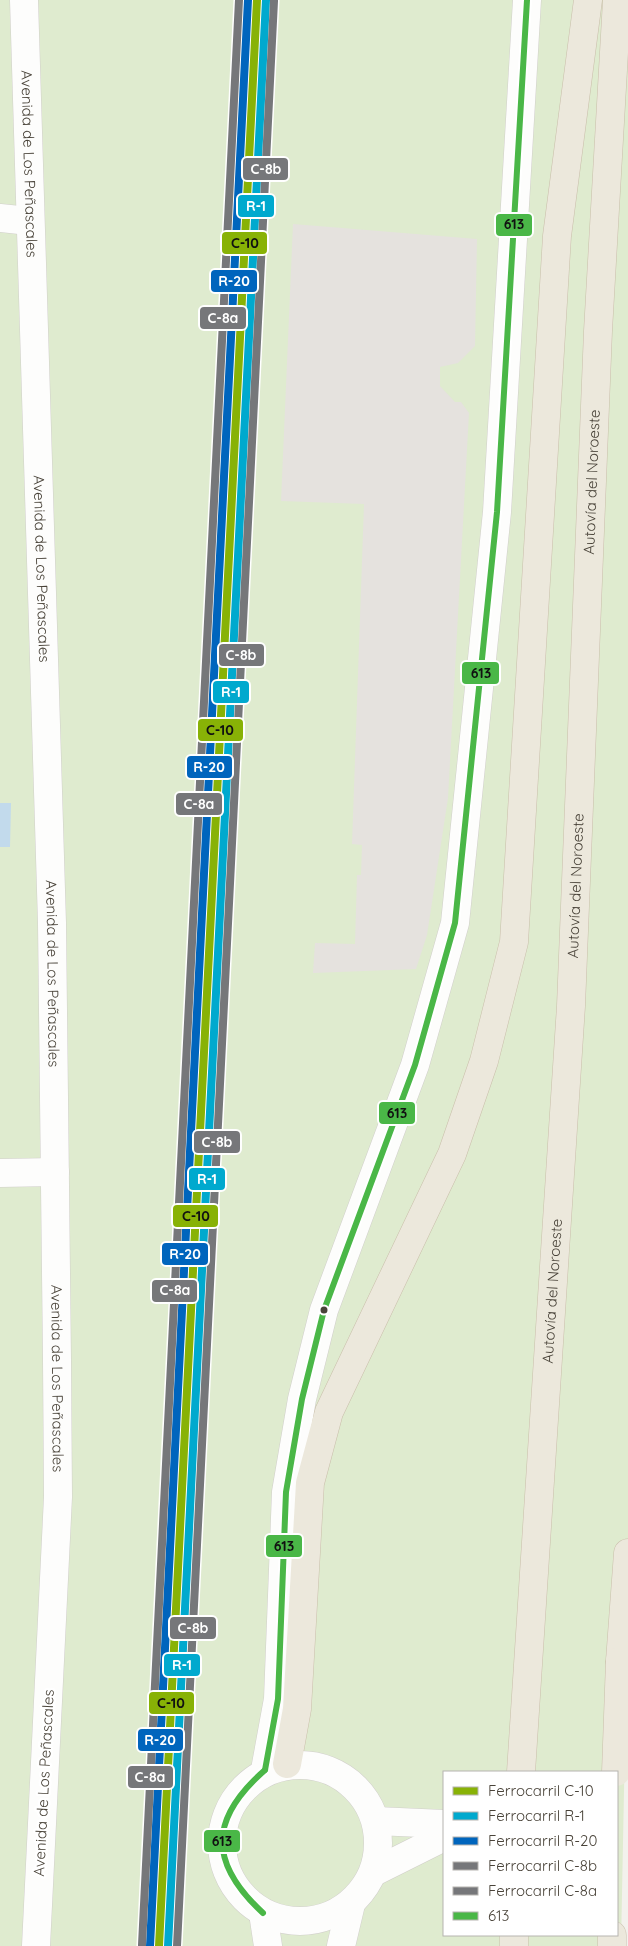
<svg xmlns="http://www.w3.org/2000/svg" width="628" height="1946" viewBox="0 0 628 1946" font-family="Quicksand,sans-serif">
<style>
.green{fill:#dfebcf;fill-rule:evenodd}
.parking{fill:#e5e2de}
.water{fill:#c2daec}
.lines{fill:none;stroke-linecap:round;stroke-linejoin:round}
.minor-casing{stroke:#d1cfcb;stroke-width:29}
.tertiary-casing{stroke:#d1cfcb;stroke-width:29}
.motorway-casing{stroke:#c9beaa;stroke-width:29}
.minor{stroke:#fdfdfc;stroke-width:28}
.tertiary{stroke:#fdfdfc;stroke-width:28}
.motorway{stroke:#ece8dc;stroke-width:28}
.motorway-bridge-casing{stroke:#c9beaa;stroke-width:29;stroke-linecap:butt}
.motorway-bridge{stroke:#ece8dc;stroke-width:28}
.bus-1-casing{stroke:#fff;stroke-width:10}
.bus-1{stroke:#4ab747;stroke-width:6}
.rail-1-casing{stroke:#fff;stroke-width:11}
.rail-2-casing{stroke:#fff;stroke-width:11}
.rail-3-casing{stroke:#fff;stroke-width:11}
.rail-4-casing{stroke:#fff;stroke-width:11}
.rail-5-casing{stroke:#fff;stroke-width:11}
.rail-1{stroke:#88b206;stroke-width:8}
.rail-2{stroke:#00a9ce;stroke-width:8}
.rail-3{stroke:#0065bd;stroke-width:8}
.rail-4{stroke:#76777a;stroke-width:8}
.rail-5{stroke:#76777a;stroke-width:8}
.bus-dot{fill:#494339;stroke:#fff;stroke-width:2}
.labels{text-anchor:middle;stroke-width:5;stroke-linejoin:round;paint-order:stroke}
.street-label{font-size:15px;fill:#494339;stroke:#fff}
.line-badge{stroke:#fff;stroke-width:2}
.badge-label{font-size:14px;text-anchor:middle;font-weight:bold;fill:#fff}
.pale-badge-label{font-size:14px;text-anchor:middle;font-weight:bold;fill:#111}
</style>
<rect width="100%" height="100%" fill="#f3f1ed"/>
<!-- green -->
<path class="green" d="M0 0H628V1584L621 1946H0ZM444 1772H617V1935H444Z"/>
<!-- parking -->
<polygon class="parking" points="293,224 477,239 475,346 458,363 440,367 440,386 455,402 461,402 469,413 448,798 427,935 416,969 313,973 315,943 355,944 357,875 361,875 362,845 352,844 364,504 281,501"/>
<!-- water -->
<polygon class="water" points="0,803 11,803 10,847 0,847"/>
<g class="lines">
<!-- minor casing -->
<g class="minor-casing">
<g id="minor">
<path id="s1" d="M24 0 52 923 57 1360 58 1497 36 1946"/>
<polyline points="0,218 29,221"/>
<polyline points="0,1173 55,1172"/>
</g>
</g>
<!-- tertiary casing -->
<g class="tertiary-casing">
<g id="tertiary">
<circle cx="300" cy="1843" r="78"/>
<polyline points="265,1770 278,1699 286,1492 302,1399 324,1310 415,1065 455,923 497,512 527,0"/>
<polyline points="376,1821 444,1824"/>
<polyline points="374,1872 444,1837"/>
<polyline points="263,1913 268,1946"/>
<polyline points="341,1946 351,1904"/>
</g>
</g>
<!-- motorway casing -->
<g class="motorway-casing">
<g id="motorway">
<polyline points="620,1661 628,1553"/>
<polyline points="287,1764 297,1709 310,1483 329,1412 452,1154 484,1061 514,942 557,236 588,0"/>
<path id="s2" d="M521 1772 571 1006 598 331 617 0"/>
<polyline points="514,1946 514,1935"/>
<polyline points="612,1946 612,1935"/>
</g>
</g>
<!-- minor -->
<use href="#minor" class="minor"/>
<!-- tertiary -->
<use href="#tertiary" class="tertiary"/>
<!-- motorway -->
<use href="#motorway" class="motorway"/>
<!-- motorway-bridge casing -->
<g class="motorway-bridge-casing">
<polyline id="motorway-bridge" points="616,1772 620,1661"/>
</g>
<!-- motorway-bridge -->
<use href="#motorway-bridge" class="motorway-bridge"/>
<!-- bus-1 casing -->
<g class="bus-1-casing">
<g id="bus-1">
<polyline points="265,1770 278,1699 286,1492 302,1399 324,1310 415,1065 455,923 497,512 527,0"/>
<path d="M263 1913C208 1862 209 1819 265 1770"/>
</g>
</g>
<!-- bus-1 -->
<use href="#bus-1" class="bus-1"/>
<!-- rail-1 casing -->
<g class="rail-1-casing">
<polyline id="rail-1" points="159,1946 257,0"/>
</g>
<!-- rail-2 casing -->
<g class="rail-2-casing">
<polyline id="rail-2" points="168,1946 266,0"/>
</g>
<!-- rail-3 casing -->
<g class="rail-3-casing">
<polyline id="rail-3" points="150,1946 248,0"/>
</g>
<!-- rail-4 casing -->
<g class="rail-4-casing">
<polyline id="rail-4" points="177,1946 274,1"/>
</g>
<!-- rail-5 casing -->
<g class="rail-5-casing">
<polyline id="rail-5" points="142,1945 239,0"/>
</g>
<!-- rail-1 -->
<use href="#rail-1" class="rail-1"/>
<!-- rail-2 -->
<use href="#rail-2" class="rail-2"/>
<!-- rail-3 -->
<use href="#rail-3" class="rail-3"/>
<!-- rail-4 -->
<use href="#rail-4" class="rail-4"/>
<!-- rail-5 -->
<use href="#rail-5" class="rail-5"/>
</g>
<!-- markers -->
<circle class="bus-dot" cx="324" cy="1310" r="4.5"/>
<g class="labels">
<!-- street labels -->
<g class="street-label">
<text dy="5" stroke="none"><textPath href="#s1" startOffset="164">Avenida de Los Peñascales</textPath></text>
<text dy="5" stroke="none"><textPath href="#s2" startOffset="1292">Autovía del Noroeste</textPath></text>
<text dy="5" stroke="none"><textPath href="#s1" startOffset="569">Avenida de Los Peñascales</textPath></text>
<text dy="5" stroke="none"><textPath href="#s2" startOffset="888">Autovía del Noroeste</textPath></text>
<text dy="5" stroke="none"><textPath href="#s1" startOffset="974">Avenida de Los Peñascales</textPath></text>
<text dy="5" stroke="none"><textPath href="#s2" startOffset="482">Autovía del Noroeste</textPath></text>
<text dy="5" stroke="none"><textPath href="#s1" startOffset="1379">Avenida de Los Peñascales</textPath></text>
<text transform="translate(44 1783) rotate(-87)" y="5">Avenida de Los Peñascales</text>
</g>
</g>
<g class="line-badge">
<rect x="242" y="157" width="47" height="24" rx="5" fill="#76777a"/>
<rect x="237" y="194" width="38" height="24" rx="5" fill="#00a9ce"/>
<rect x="495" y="213" width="38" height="24" rx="5" fill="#4ab747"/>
<rect x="221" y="231" width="47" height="24" rx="5" fill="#88b206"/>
<rect x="210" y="269" width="48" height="24" rx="5" fill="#0065bd"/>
<rect x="199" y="306" width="48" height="24" rx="5" fill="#76777a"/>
<rect x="218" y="643" width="47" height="24" rx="5" fill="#76777a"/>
<rect x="461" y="661" width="39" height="24" rx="5" fill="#4ab747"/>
<rect x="212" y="680" width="38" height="24" rx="5" fill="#00a9ce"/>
<rect x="197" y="718" width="47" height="24" rx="5" fill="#88b206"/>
<rect x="186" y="755" width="47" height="24" rx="5" fill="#0065bd"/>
<rect x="175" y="792" width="48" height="24" rx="5" fill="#76777a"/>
<rect x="378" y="1101" width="38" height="24" rx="5" fill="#4ab747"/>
<rect x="193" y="1130" width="48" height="24" rx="5" fill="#76777a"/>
<rect x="188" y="1167" width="38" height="24" rx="5" fill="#00a9ce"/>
<rect x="172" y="1204" width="47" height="24" rx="5" fill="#88b206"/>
<rect x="161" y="1242" width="48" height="24" rx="5" fill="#0065bd"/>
<rect x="151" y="1279" width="47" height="24" rx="5" fill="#76777a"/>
<rect x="265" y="1534" width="38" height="24" rx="5" fill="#4ab747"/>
<rect x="169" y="1616" width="48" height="24" rx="5" fill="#76777a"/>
<rect x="163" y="1653" width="38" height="24" rx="5" fill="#00a9ce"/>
<rect x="148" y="1691" width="47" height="24" rx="5" fill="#88b206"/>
<rect x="137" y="1728" width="47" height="24" rx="5" fill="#0065bd"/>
<rect x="127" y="1765" width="47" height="24" rx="5" fill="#76777a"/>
<rect x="203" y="1829" width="38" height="24" rx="5" fill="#4ab747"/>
</g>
<g class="badge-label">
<text x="266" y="174">C-8b</text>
<text x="256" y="211">R-1</text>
<text x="234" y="286">R-20</text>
<text x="223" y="323">C-8a</text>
<text x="241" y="660">C-8b</text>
<text x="231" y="697">R-1</text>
<text x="209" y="772">R-20</text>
<text x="199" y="809">C-8a</text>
<text x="217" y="1147">C-8b</text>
<text x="207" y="1184">R-1</text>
<text x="185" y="1259">R-20</text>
<text x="175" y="1295">C-8a</text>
<text x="193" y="1633">C-8b</text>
<text x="182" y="1670">R-1</text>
<text x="160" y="1745">R-20</text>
<text x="150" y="1782">C-8a</text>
</g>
<g class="pale-badge-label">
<text x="514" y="229">613</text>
<text x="245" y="248">C-10</text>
<text x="481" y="678">613</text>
<text x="220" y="735">C-10</text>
<text x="397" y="1118">613</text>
<text x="196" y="1221">C-10</text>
<text x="284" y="1551">613</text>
<text x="171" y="1708">C-10</text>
<text x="222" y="1846">613</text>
</g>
<!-- legend -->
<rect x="443" y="1771" width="175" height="165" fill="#ffffff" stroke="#b6b4b0"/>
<rect x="453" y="1787" width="25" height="8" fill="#88b206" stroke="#b6b4b0"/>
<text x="488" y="1796" font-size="15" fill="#494339">Ferrocarril C-10</text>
<rect x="453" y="1812" width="25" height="8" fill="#00a9ce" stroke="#b6b4b0"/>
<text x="488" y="1821" font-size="15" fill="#494339">Ferrocarril R-1</text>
<rect x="453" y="1837" width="25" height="8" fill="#0065bd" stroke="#b6b4b0"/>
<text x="488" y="1846" font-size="15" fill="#494339">Ferrocarril R-20</text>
<rect x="453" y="1862" width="25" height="8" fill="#76777a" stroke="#b6b4b0"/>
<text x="488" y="1871" font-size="15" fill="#494339">Ferrocarril C-8b</text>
<rect x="453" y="1887" width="25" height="8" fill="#76777a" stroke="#b6b4b0"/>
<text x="488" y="1896" font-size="15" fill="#494339">Ferrocarril C-8a</text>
<rect x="453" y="1912" width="25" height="8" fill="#4ab747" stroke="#b6b4b0"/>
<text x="488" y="1921" font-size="15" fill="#494339">613</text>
</svg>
